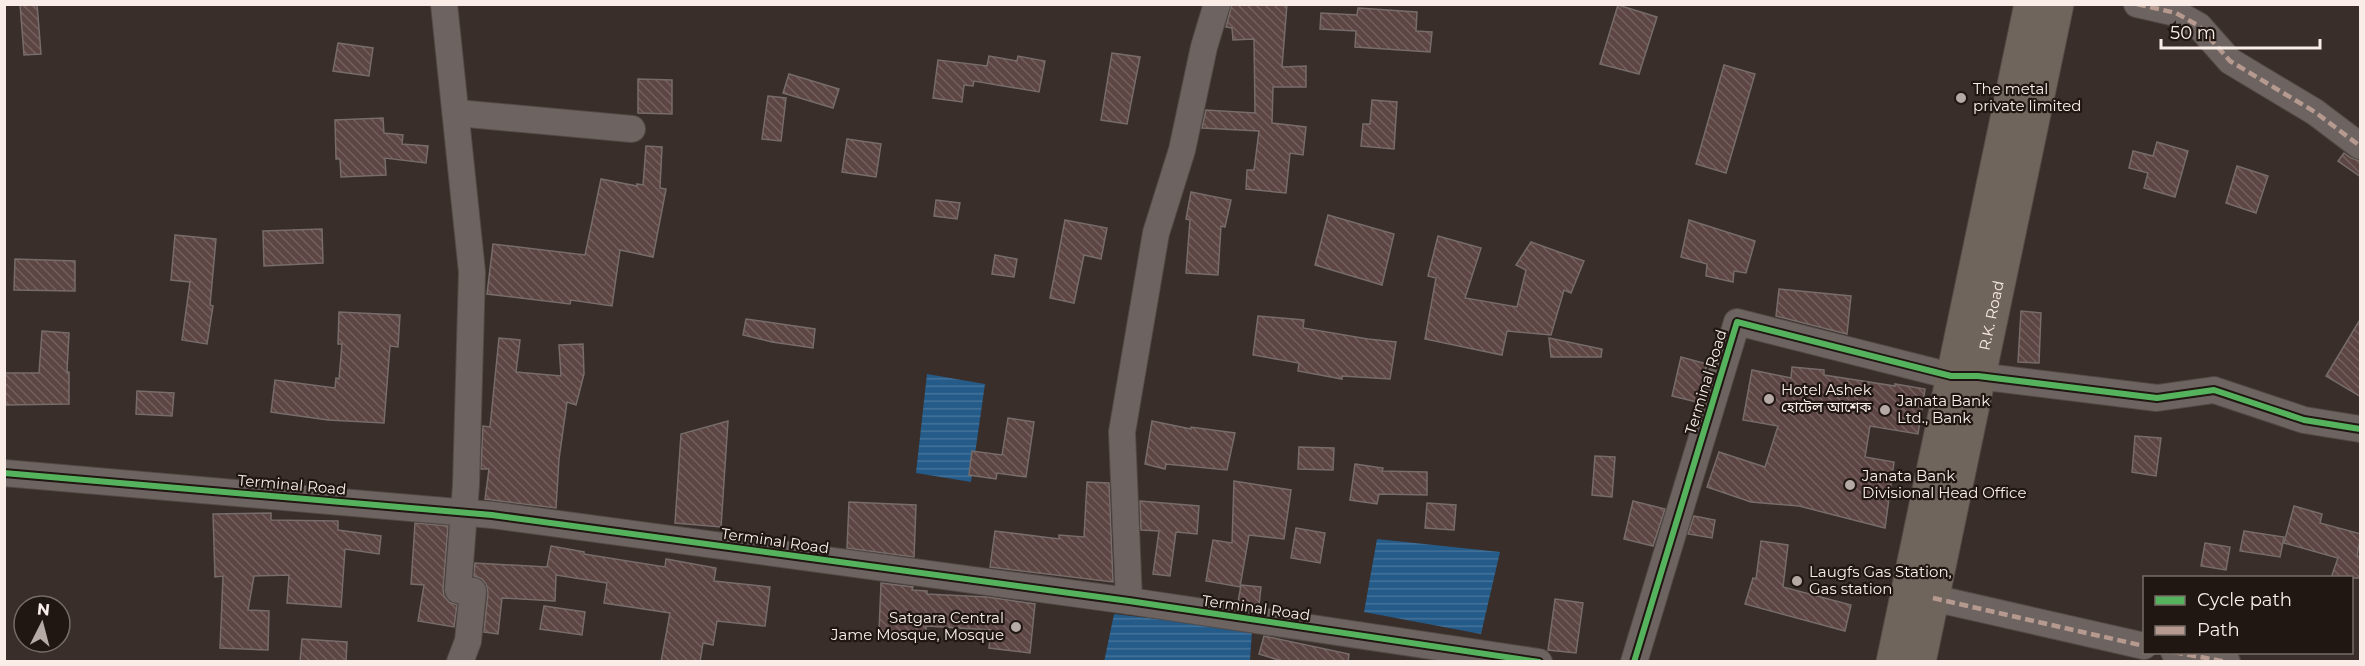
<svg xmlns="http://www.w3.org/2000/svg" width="2365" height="666" viewBox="0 0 2365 666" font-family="Montserrat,'Noto Sans Bengali',sans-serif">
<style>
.water{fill:url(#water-rules)}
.building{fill:url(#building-back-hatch);stroke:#766c69;stroke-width:1.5}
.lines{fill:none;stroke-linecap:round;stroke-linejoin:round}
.minor-casing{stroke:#544a45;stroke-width:28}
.highway-casing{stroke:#544a45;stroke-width:35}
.minor{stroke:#6d6461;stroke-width:26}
.highway{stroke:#70655c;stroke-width:33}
.quiet{stroke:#b69a8f;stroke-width:4.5;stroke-dasharray:9 4.5;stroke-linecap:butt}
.cycleway-casing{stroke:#201712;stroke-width:10}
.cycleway{stroke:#56b35d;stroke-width:6}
.poi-dot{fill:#b6aaa4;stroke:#201712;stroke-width:2}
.labels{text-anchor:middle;stroke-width:4.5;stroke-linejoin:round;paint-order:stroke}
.poi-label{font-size:15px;fill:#faede7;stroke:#201712;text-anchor:start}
.street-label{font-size:15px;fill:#faede7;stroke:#201712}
</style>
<defs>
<pattern id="water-rules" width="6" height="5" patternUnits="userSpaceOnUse" patternTransform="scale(1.5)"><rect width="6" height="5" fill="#245b89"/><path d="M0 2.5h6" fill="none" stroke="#45739a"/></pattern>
<pattern id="building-back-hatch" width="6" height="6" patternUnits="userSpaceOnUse" patternTransform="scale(1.5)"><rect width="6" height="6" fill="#5c4542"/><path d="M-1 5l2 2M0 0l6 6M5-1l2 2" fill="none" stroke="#74605d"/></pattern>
</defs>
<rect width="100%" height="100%" fill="#392e29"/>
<!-- water -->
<g class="water">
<polygon points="927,374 985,384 971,482 916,473"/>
<polygon points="1377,539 1500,552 1481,634 1364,612"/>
<polygon points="1114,614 1252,630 1250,661 1104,662"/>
</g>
<!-- building -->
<g class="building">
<polygon points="20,4 37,4 41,54 24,55"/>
<polygon points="1232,4 1287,4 1282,67 1306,66 1306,87 1273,87 1272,123 1306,127 1303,155 1290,153 1286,193 1246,189 1247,170 1254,170 1259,131 1202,128 1206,110 1255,113 1254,39 1233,40 1232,28 1226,27"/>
<polygon points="1618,5 1657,17 1639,74 1600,64"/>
<polygon points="1358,8 1417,12 1416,31 1432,32 1430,52 1355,47 1356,31 1320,29 1321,13 1357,15"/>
<polygon points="338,43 373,48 369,76 333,71"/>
<polygon points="1112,53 1140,57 1127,124 1101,120"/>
<polygon points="989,56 1017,61 1018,56 1045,61 1039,92 974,81 973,86 964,85 962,102 933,98 938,60 987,66"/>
<polygon points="1724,65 1755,74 1726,173 1696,164"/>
<polygon points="789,74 839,89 833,108 783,93"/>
<polygon points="638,79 672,80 672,114 638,113"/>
<polygon points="768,96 786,98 781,141 762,139"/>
<polygon points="1372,100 1397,102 1394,149 1361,146 1363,124 1370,124"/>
<polygon points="383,118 384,133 403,135 402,144 428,146 426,163 385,158 386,175 341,177 340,159 336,159 335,120"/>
<polygon points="847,139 881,144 876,177 842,172"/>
<polygon points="2157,142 2188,151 2175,197 2144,188 2148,173 2129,168 2133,151 2153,156"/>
<polygon points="646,146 662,147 660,188 666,189 653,257 620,250 612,306 571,300 570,304 487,294 493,244 585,255 601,179 637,186 637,184 643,185"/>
<polygon points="2344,153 2351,158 2361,161 2361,177 2338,161"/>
<polygon points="2237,166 2268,176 2256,213 2226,203"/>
<polygon points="1191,192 1231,200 1225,227 1221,226 1218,275 1186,273 1190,220 1186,219"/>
<polygon points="936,200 960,203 957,219 934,216"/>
<polygon points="1328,215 1394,234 1382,285 1315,265"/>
<polygon points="1065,220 1107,228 1101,259 1084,255 1074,303 1050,298"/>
<polygon points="1689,220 1755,241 1746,273 1734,271 1733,282 1706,276 1707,264 1681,257"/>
<polygon points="322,229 323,263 264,266 263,231"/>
<polygon points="175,235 216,239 210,305 213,306 207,344 182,340 190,282 171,280"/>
<polygon points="1438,236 1481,248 1465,298 1517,307 1526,270 1516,265 1531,242 1584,261 1571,293 1564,290 1551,335 1507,331 1502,355 1425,339 1436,278 1428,276"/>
<polygon points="995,255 1017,259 1014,277 992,274"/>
<polygon points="15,259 75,261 75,291 14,290"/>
<polygon points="1779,289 1851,296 1847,334 1776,316"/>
<polygon points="2021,311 2041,313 2039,363 2018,362"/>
<polygon points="339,312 400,315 398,347 390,346 384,423 328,420 271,412 275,380 335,388 336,378 339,379 342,344 338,344"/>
<polygon points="1258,316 1304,320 1303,328 1368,339 1396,342 1390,379 1342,376 1342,379 1298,371 1299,363 1253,355"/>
<polygon points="2361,318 2361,397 2326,376"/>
<polygon points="746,319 815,329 813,348 772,342 743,335"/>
<polygon points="42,331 69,333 67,372 69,372 69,404 4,405 4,373 39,373"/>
<polygon points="499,338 520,340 516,372 561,376 559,345 583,344 584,374 576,405 567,402 559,459 556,508 485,499 489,469 481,469 483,426 490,427"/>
<polygon points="1549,338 1602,349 1601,357 1551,357"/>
<polygon points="1681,357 1707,364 1697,402 1672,396"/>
<polygon points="1792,367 1824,370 1824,375 1895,386 1895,384 1925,389 1918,434 1870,426 1865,457 1894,462 1885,528 1799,506 1751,502 1707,487 1719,452 1765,467 1778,426 1743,420 1752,370 1791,378"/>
<polygon points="137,391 174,393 172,416 136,414"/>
<polygon points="1008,418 1034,422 1026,477 997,473 996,479 969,475 972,451 1002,455"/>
<polygon points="728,421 721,527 675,523 681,434"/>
<polygon points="1152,421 1191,429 1191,427 1235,433 1227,470 1166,464 1165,469 1145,464"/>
<polygon points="2135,436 2161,438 2156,476 2132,472"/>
<polygon points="1299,447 1334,448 1333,470 1298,469"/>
<polygon points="1595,456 1615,457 1612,497 1592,495"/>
<polygon points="1355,464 1383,468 1382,471 1427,472 1427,495 1379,494 1377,504 1350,500"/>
<polygon points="1234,481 1291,490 1284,539 1249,535 1240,587 1206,581 1213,540 1232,543"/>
<polygon points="1087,482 1109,483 1113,582 990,567 995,531 1059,539 1059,535 1084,537"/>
<polygon points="1140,501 1199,506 1197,534 1176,532 1170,576 1153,574 1159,531 1141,530"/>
<polygon points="1633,501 1665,509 1653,546 1624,539"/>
<polygon points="849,502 916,505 914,557 847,548"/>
<polygon points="1427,503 1456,505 1454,530 1425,528"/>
<polygon points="2294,506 2322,514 2320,523 2361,534 2357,556 2361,557 2361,578 2331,578 2338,558 2284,543"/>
<polygon points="271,513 271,520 338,521 338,530 381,536 379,554 345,549 341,607 287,603 289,575 254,576 248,610 269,611 268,650 220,648 223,576 215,577 213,514"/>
<polygon points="1694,516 1715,520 1712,538 1688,534"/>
<polygon points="415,523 448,526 443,589 444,596 449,602 457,605 454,627 418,621 424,585 411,584"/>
<polygon points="1296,528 1325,533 1320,563 1291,558"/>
<polygon points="2244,531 2284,537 2280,557 2240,551"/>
<polygon points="1761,541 1788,545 1783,587 1851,605 1845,631 1745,604 1753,578 1756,579"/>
<polygon points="2205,543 2230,547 2226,570 2201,566"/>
<polygon points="551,546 584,552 584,554 665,567 666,559 716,568 714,581 770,587 765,626 717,621 713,645 703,643 700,662 661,662 670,613 604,603 607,583 556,575 555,601 502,598 498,634 484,632 488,592 486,584 482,579 474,576 475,563 547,567"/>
<polygon points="881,583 913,587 912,590 927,591 927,594 987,597 1035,604 1030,653 989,648 991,630 926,626 926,634 879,632"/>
<polygon points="1241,585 1261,587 1259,605 1238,602"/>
<polygon points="1555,599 1583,603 1576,653 1548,650"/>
<polygon points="544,606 585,612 582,635 540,629"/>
<polygon points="1264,636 1349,654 1348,662 1285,662 1259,654"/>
<polygon points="302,639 347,642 346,662 300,662"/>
</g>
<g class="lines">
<!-- minor casing -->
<g class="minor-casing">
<g id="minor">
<polyline points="444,4 472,272 466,485 458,590 473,591 468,641 460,662"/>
<polyline points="2137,4 2176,13 2199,26 2230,61 2315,112 2360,146"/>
<polyline points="457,113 632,129"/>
<polyline points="4,473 492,515 1129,601 1539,662"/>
<polyline points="1933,598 2144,646"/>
<polyline points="1129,601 1122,432 1156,233 1182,150 1204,47 1217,4"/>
<polyline points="2174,652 2227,662"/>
<polyline points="1634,662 1737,322 1951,376 1978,376 2157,398 2214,390 2304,420 2360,429"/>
</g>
</g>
<!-- highway casing -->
<g class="highway-casing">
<g id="highway">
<polyline points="1893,662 2031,4"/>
<path id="s1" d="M1919 662 2057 4"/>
</g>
</g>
<!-- minor -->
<use href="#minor" class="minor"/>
<!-- highway -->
<use href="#highway" class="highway"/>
<!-- quiet -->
<g class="quiet">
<polyline points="2137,4 2176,13 2199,26 2230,61 2315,112 2360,146"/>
<polyline points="1933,598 2144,646"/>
<polyline points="2174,652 2227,662"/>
</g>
<!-- cycleway casing -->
<g class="cycleway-casing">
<g id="cycleway">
<polyline points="4,473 492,515 1129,601 1539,662"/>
<polyline points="1634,662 1737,322 1951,376 1978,376 2157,398 2214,390 2304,420 2360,429"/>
</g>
</g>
<!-- cycleway -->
<use href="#cycleway" class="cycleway"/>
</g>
<!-- markers -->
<g class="poi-dot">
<circle cx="1961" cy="98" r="6"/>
<circle cx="1769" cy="399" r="6"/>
<circle cx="1885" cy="410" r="6"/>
<circle cx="1850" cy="485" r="6"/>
<circle cx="1797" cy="581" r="6"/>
<circle cx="1016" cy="627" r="6"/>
</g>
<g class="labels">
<!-- poi labels -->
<g class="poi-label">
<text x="1973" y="94">The metal<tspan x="1973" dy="17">private limited</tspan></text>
<text x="1781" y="395">Hotel Ashek<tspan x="1781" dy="17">হোটেল আশেক</tspan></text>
<text x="1897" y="406">Janata Bank<tspan x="1897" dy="17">Ltd., Bank</tspan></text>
<text x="1862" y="481">Janata Bank<tspan x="1862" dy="17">Divisional Head Office</tspan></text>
<text x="1809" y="577">Laugfs Gas Station,<tspan x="1809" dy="17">Gas station</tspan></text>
<text x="1004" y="623" text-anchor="end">Satgara Central<tspan x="1004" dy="17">Jame Mosque, Mosque</tspan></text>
</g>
<!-- street labels -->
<g class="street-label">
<text dy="5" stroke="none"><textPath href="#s1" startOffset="354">R.K. Road</textPath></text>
<text transform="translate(1706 382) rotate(-73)" y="5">Terminal Road</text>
<text transform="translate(292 485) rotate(5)" y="5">Terminal Road</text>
<text transform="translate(775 541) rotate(8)" y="5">Terminal Road</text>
<text transform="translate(1256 608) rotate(8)" y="5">Terminal Road</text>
</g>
</g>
<!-- border -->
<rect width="2365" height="666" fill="none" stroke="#faede7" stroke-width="12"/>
<!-- legend -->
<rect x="2143" y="576" width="210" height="78" fill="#201712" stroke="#776d67" stroke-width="1.5"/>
<rect x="2155" y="596" width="30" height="9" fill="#56b35d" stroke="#776d67" stroke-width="1.5"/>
<text x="2197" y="606" font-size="18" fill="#faede7">Cycle path</text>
<rect x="2155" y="626" width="30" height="9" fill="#b69a8f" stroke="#776d67" stroke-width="1.5"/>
<text x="2197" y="636" font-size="18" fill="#faede7">Path</text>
<!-- north arrow -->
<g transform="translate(42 624) rotate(6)"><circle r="28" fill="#201712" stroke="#776d67" stroke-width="1.5"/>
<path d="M0-4.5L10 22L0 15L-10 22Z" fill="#b6aaa4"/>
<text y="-9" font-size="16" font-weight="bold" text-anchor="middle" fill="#faede7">N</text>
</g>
<!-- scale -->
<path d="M2161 39v9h159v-9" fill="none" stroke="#faede7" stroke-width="3"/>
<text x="2170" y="39" font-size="18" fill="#faede7" stroke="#201712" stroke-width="4.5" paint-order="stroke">50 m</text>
</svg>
